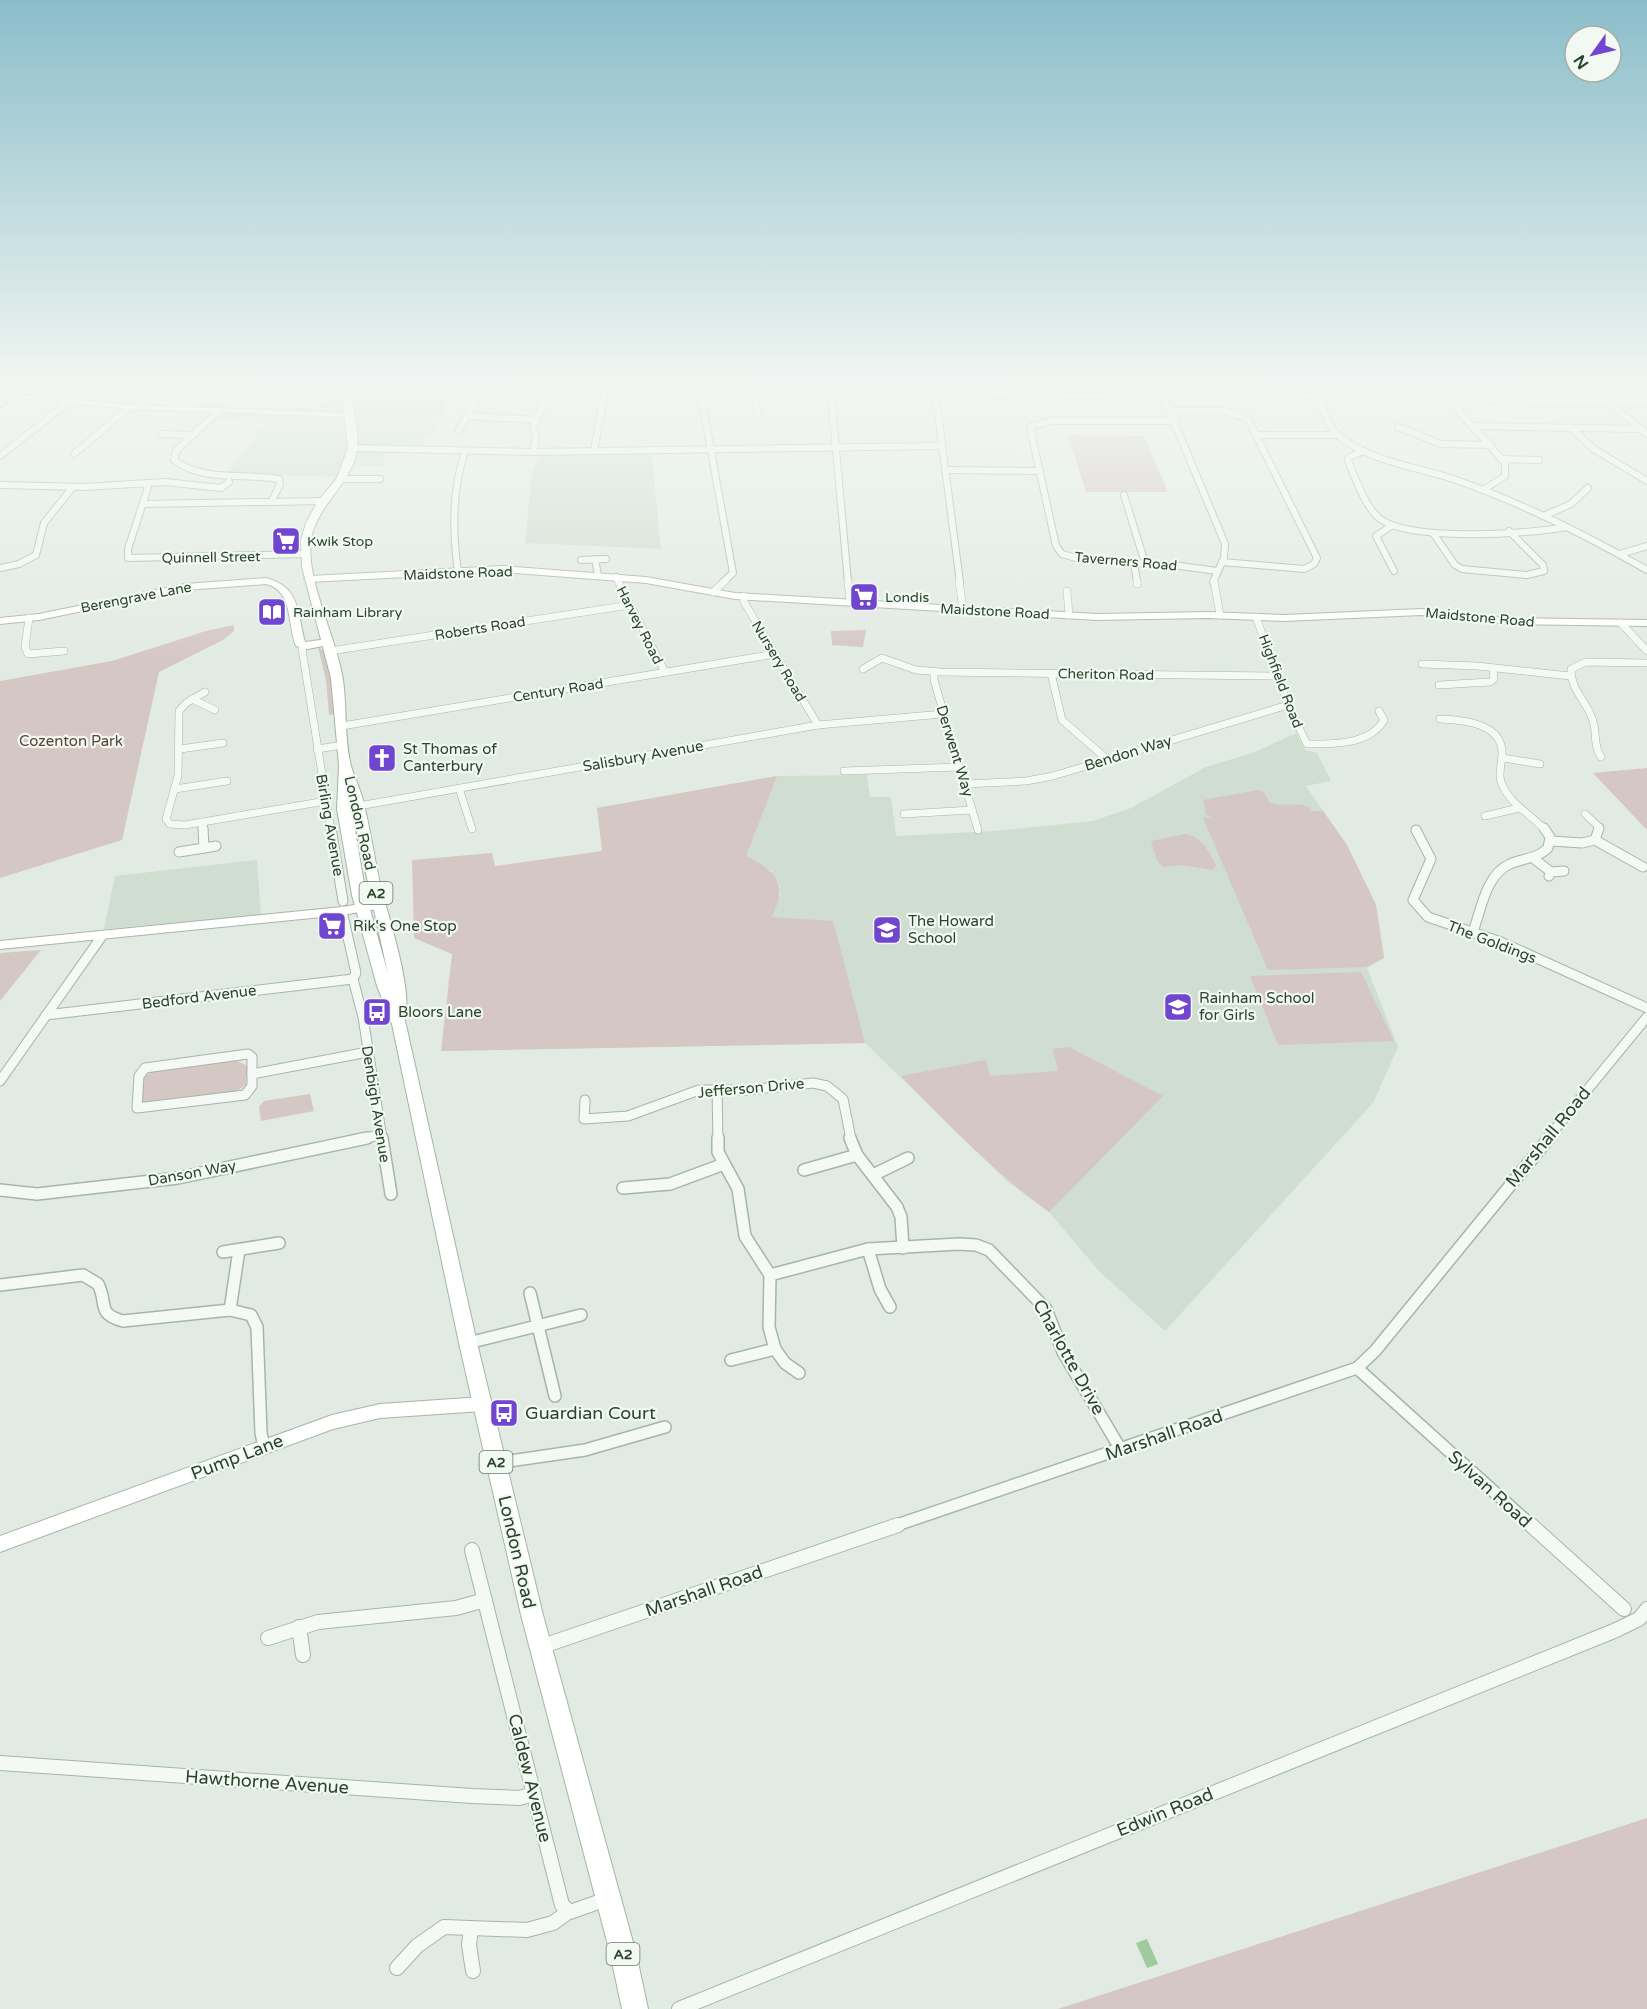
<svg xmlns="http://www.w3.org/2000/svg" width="1647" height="2009" viewBox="0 0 1647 2009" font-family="'Varela Round',sans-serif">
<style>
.built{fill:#d0ddd1}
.green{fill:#d5c7c3}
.water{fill:#9ecb9d}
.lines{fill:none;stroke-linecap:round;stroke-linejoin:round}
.street-far4-casing{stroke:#a7b5a8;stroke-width:8}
.street-far3-casing{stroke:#a7b5a8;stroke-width:8}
.street-far2-casing{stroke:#a7b5a8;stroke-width:11}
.street-far1-casing{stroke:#a7b5a8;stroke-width:14}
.street-casing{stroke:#a7b5a8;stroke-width:16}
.secondary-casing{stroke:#a7b5a8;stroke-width:2}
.primary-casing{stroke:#a1b7a2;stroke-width:2}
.street-far4{stroke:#f5f9f6;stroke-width:6}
.street-far3{stroke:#f5f9f6;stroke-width:7}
.street-far2{stroke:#f5f9f6;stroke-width:9}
.street-far1{stroke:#f5f9f6;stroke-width:11}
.street{stroke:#f5f9f6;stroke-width:14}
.secondary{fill:#fff;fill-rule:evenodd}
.primary{fill:#fff;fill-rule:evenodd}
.rail{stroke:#7b957d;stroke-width:2;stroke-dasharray:2 4;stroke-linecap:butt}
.labels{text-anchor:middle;stroke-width:4.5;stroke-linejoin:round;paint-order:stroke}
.far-poi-label{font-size:14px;fill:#2a432c;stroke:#f2f8f2;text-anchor:start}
.far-street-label{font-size:14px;fill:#2a432c;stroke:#f2f8f2}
.shield{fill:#f2f8f2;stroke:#667967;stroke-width:1.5}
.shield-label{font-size:14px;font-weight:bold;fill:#2a432c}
.park-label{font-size:15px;fill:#5f4237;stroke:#f2f8f2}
.poi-label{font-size:15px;fill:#2a432c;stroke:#f2f8f2;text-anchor:start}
.street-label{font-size:15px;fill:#2a432c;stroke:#f2f8f2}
.near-street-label{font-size:18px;fill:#2a432c;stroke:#f2f8f2}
.near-poi-label{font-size:18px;fill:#2a432c;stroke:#f2f8f2;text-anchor:start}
</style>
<rect width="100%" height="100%" fill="#e2ebe3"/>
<!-- built -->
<g class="built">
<polygon points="344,402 347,415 421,415 439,418 438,424 432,435 427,435 419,449 387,451 383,466 351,465 340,477 226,474 266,423 215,419 226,406 285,408"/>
<polygon points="651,451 661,549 525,543 532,471 540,453"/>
<polygon points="1296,733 1305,750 1317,753 1331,781 1306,786 1347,845 1376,905 1384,958 1367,968 1398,1047 1373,1103 1165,1331 1099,1271 1049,1212 1008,1182 865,1043 441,1051 781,896 779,884 770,870 597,808 777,776 867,775 870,797 891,797 896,836 994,831 1093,821 1131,808 1206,767 1255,752"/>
<polygon points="257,860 261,915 104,929 115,876"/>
</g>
<!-- green -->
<g class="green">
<polygon points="380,384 444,384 445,416 359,414 353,386"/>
<polygon points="1068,435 1144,436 1168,492 1086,492"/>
<polygon points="234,625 234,631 223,640 159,672 122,840 0,878 0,681 112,661 206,631"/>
<polygon points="866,630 863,647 832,645 831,631"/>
<path d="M318 647C336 656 333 697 334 714L329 715 326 680Z"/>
<polygon points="1647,768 1647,830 1593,773"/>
<path d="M777 776 746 856C777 870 789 887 771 917L833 921 865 1043 441 1051 452 954 414 938 412 860 492 853 495 866 602 851 597 808Z"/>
<path d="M1258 790 1264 792 1269 802C1284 808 1297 800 1311 808L1310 811H1323L1347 845 1376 905 1384 958 1366 967 1268 970 1203 818 1211 817 1206 814 1203 800Z"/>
<path d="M1185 834C1203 837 1207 850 1216 865L1213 870 1181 865 1164 867 1157 861 1151 841Z"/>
<polygon points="41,950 0,1001 0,953"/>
<polygon points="1361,972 1394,1041 1278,1045 1250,976"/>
<path d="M1069 1047 1163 1096 1049 1212C994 1172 948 1125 901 1076L986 1060 990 1076 1058 1071 1053 1049Z"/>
<polygon points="233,1059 248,1066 246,1085 229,1096 153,1105 141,1102 144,1077 155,1069"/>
<polygon points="310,1094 314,1111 261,1121 259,1107 264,1101"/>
<polygon points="1647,1818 1647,2009 1058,2009"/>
</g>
<!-- water -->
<polygon class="water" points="1147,1939 1158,1964 1147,1968 1136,1943"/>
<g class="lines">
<!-- street-far4 casing -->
<g class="street-far4-casing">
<g id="street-far4">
<polyline points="202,384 216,387 241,384"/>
<polyline points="699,384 733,573 723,582"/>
<polyline points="757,384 753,390 758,414"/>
<polyline points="830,384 848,582"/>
<polyline points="934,384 960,582"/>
<polyline points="1193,384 1320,397 1647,403"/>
<polyline points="1471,384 1480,400"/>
<polyline points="1639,384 1647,393"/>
<polygon points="605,385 614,386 616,389 605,392 596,389"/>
<polyline points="886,393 1152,397 1165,400 1225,544 1224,558 1213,582"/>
<path d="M1320 397C1324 414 1329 430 1344 440 1377 463 1418 467 1456 480 1522 503 1586 535 1647 570"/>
<polyline points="68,400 86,384"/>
<polyline points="521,400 545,401"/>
<polyline points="1449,400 1505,463 1505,476 1483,490"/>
<polyline points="1608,402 1647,434"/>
<polyline points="136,407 159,384"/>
<path d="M218 411 176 451 174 460C203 482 244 473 279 479L280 484 272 501"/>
<polyline points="1172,411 1225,411 1248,419 1317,558 1314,564 1304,569 1222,562"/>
<polyline points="466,416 537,420"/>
<polyline points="1176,421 1050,421 1030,427 1056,546 1062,554 1083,560 1173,565 1217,571"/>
<polyline points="1473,426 1641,429"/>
<polyline points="1398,427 1441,444 1491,445"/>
<polyline points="1571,428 1594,449 1647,481"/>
<polyline points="459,430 486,384"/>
<polyline points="162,434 192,435"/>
<polyline points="1258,435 1337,435"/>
<polyline points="353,448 533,452 940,446"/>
<polyline points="594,450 605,392"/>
<path d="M1364 451 1349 457 1348 461C1356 479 1364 505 1379 518 1408 542 1529 534 1566 527"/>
<polyline points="533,452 536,438 533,427 551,384"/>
<polyline points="74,454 130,407"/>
<polyline points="0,456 71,400"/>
<polyline points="1503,459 1539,460"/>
<polyline points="945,470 1038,471"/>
<polyline points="341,479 380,479"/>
<polyline points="0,485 85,487 165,482 221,488 229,482"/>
<polyline points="146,485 148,487 128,549 128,558 306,554"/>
<polyline points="1124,495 1145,563"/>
<polyline points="143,504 323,501"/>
<polyline points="1543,516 1571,504 1588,488"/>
<polyline points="1391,526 1376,536 1394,571"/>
<polyline points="1433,533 1455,565 1462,569 1527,575 1544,571 1543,565 1509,531"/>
<polyline points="1620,554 1647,546"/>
<polyline points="595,559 598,575"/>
<polyline points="581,560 606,559"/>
<polyline points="1134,563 1137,582"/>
<polyline points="0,568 19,564 36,555 44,523 73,487"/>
<path d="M458 571C452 530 452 490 465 451"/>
<polyline points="616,577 619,582"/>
</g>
</g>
<!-- street-far3 casing -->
<g class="street-far3-casing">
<g id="street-far3">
<polyline points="618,581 665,672"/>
<polyline points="848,581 850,601"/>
<polyline points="959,581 963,609"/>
<polyline points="1137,581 1137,584"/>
<polyline points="1214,581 1220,615"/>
<polyline points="1067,591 1069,615"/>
<polyline points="713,592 725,581"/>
<polyline points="744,596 744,602 818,725"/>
<path d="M1256 617 1288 705 1307 744C1333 744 1370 745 1384 720L1379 711"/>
<polyline points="29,618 25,647 28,654 64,651"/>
<polyline points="1621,623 1647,651"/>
<polyline points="304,646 302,649 331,830"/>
<polyline points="330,651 630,605"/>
<polyline points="1422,664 1477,666 1570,676"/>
<polyline points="863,669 882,658 916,670 940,672 1278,676"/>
<polyline points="934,672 934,680 978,830"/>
<polyline points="1051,673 1062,720 1108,760"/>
<polyline points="1439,685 1490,682 1494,679 1493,669"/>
<polyline points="205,692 186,703 179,711 178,776 166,819 170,824 185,825 326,801"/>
<polyline points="192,699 215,710"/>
<path d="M1440 719C1463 720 1503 723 1502 754 1502 764 1498 773 1501 782 1509 804 1531 814 1545 830"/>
<polyline points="342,726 775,654"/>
<polyline points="180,749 223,743"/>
<polyline points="317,749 343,745"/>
<path d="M1601 757C1593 745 1597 733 1593 721 1588 702 1570 690 1571 669L1586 662 1647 663"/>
<polyline points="1503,758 1540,764"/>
<polyline points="844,771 959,767"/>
<polyline points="965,784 1026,781 1053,776 1288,705"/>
<polyline points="459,788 472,829"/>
<polyline points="175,789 227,781"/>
<polyline points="353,807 818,725 943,714"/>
<polyline points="904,814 972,810"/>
<polyline points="1585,814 1599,827 1598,830"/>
<polyline points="1485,816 1519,808"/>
<polyline points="203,822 203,830"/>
</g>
</g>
<!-- street-far2 casing -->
<g class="street-far2-casing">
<g id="street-far2">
<polyline points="331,828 343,901"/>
<polyline points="1416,830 1431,859 1413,900 1428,917 1501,942 1647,1008"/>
<polyline points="1595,840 1643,867"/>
<polyline points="1551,841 1582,843 1595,840 1599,828"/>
<polyline points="204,848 216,846"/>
<polyline points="179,852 204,848 203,828"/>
<polyline points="1533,858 1551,872"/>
<polyline points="1549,876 1551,872 1564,871"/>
<polyline points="342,911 356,973 353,979"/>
<path d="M1473 932C1481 910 1486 874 1510 864 1523 858 1537 859 1548 848L1550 837 1544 828"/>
<polyline points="353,979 363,1017 382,1139"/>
<polyline points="46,1015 353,979"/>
<polygon points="248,1054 252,1057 252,1086 245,1095 137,1108 139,1076 145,1068"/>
<polyline points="252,1074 368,1052"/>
<polyline points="0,1081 102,936"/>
<polyline points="717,1091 718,1139"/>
<polyline points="585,1100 584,1119 628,1116 699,1090 748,1090 813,1083 827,1086 843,1099 851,1139"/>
<polyline points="360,1139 381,1135"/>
<polyline points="1547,1139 1647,1017"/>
</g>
</g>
<!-- street-far1 casing -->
<g class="street-far1-casing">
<g id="street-far1">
<polyline points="382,1138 391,1194"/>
<polyline points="718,1138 718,1152 738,1189 745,1236 770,1275 769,1327 775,1349 731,1360"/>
<polyline points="850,1138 857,1155 897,1207 901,1217 903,1248"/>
<polyline points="804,1170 857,1155"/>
<polyline points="873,1175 908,1158"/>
<polyline points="623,1188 670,1184 724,1164"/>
<polyline points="0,1190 37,1194 178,1178 367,1138"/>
<polyline points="868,1249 880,1289 890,1307"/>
<polyline points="223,1252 279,1243"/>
<polyline points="770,1275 868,1249 959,1244 976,1245 989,1250 1046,1309 1063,1352 1121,1450"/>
<path d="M0 1285 83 1275 98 1284C108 1303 96 1314 123 1321L230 1310 251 1315 257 1327 261 1433 264 1446"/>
<polyline points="530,1293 555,1396"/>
<polyline points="230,1310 239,1250"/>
<polyline points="468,1343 581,1315"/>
<polyline points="775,1349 785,1363 799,1373"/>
<polyline points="1357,1368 1532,1526"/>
<polyline points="496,1463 585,1450 665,1427"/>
<polyline points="894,1526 1357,1368 1375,1351 1549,1138"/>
</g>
</g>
<!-- street casing -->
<g class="street-casing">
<g id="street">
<polyline points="1531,1525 1624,1609"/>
<polyline points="472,1550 562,1905 570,1912 607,1899"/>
<polyline points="299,1627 303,1655"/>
<polyline points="268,1638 318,1622 456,1608 485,1600"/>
<polyline points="540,1647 898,1525"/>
<polyline points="0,1763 472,1796 519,1798 534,1794"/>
<polyline points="471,1929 469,1945 473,1971"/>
<polyline points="397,1968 417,1946 444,1927 527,1930 553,1923 568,1912"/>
<polyline points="679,2009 1614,1631 1639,1619 1647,1609"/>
</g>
</g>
<!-- secondary casing -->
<g class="secondary-casing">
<g id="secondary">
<polygon points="0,392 130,405 350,413 354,415 350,417 130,409 0,396"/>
<polygon points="503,566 646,577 735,593 1097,614 1208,612 1285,615 1421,609 1508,618 1647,620 1647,626 1508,624 1421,615 1285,621 1208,618 1097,620 735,599 646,583 503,572 309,582 304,579 309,576"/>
<path d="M266 578C301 587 297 613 305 642L328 639 332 640V644L308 649 296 646C287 625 294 591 266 584L185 590 39 620 0 624V618L39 614 185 584Z"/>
<polygon points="379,901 385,905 383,908 342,915 0,949 0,941 342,907"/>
<polygon points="482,1397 488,1399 491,1404 488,1409 482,1411 380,1418 333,1429 0,1552 0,1536 332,1415 380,1404"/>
</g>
</g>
<!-- primary casing -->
<g class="primary-casing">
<path id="primary" d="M341 384H349C352 404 359 427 357 447 355 481 317 504 311 539 305 580 337 638 343 680 347 708 344 738 351 766 354 777 360 788 363 800 370 828 374 856 380 884 386 909 415 996 404 1016L477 1343 543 1615 636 1953 648 2009H622L610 1953 521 1615 459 1343 392 1024 377 986 352 895 337 809 339 765 331 678 302 567 301 540 306 523 318 501 337 478 348 448ZM350 800 388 974 366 895Z"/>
</g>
<!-- street-far4 -->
<use href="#street-far4" class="street-far4"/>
<!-- street-far3 -->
<use href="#street-far3" class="street-far3"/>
<!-- street-far2 -->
<use href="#street-far2" class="street-far2"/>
<!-- street-far1 -->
<use href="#street-far1" class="street-far1"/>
<!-- street -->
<use href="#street" class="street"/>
<!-- secondary -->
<use href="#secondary" class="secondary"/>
<!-- primary -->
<use href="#primary" class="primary"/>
<!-- rail -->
<polyline class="rail" points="0,408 27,384"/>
</g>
<!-- sky -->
<linearGradient id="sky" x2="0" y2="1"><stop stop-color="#8abdca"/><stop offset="0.58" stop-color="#f2f6f2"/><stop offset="1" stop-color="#f2f6f2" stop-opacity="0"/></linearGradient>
<rect width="1647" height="665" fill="url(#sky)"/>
<!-- icons -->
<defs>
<g id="supermarket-square" transform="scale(1.5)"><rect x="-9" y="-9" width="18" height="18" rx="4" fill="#7046d1" stroke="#f2f8f2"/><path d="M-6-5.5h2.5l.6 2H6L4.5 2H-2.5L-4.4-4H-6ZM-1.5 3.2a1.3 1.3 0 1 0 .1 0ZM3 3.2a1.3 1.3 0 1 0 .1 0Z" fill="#fff"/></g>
<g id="library-square" transform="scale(1.5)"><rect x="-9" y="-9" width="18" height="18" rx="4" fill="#7046d1" stroke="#f2f8f2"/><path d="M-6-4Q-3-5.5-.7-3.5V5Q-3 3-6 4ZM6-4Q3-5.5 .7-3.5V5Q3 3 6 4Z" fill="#fff"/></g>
<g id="church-square" transform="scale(1.5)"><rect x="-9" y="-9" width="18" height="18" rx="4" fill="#7046d1" stroke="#f2f8f2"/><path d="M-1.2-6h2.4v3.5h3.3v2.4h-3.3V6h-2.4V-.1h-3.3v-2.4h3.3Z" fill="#fff"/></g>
<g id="school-square" transform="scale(1.5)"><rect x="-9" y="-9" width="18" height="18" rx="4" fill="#7046d1" stroke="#f2f8f2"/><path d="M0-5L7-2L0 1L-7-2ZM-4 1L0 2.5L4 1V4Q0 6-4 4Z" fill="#fff"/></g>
<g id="bus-square" transform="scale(1.5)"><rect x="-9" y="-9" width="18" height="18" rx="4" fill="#7046d1" stroke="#f2f8f2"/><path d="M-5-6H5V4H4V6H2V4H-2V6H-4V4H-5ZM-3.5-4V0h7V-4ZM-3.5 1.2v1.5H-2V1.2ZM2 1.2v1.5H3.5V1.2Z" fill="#fff"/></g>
</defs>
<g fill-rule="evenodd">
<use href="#supermarket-square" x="286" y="541"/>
<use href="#supermarket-square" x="864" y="597"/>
<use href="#library-square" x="272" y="612"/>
<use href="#church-square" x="382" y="758"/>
<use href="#supermarket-square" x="332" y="926"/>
<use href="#school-square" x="887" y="930"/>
<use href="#school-square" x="1178" y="1007"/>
<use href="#bus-square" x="377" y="1012"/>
<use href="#bus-square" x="504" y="1413"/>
</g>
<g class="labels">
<!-- far-poi labels -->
<g class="far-poi-label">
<text x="307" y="546">Kwik Stop</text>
<text x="885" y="602">Londis</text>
<text x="293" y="617">Rainham Library</text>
</g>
<!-- far-street labels -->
<g class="far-street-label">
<text transform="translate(211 557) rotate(-1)" y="5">Quinnell Street</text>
<text transform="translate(1126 561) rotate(5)" y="5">Taverners Road</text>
<text transform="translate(458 573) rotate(-2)" y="5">Maidstone Road</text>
<text transform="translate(136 597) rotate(-11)" y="5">Berengrave Lane</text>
<text transform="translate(995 611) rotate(3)" y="5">Maidstone Road</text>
<text transform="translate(1480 617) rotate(5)" y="5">Maidstone Road</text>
<text transform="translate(640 625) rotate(63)" y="5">Harvey Road</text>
<text transform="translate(480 628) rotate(-9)" y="5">Roberts Road</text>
<text transform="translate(779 661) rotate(59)" y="5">Nursery Road</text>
<text transform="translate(1106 674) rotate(1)" y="5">Cheriton Road</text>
<text transform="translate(1281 681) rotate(69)" y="5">Highfield Road</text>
<text transform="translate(558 690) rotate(-9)" y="5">Century Road</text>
</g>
<!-- shield labels -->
<g class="shield">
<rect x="359.5" y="882" width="33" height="22" rx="4.5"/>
<rect x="479.5" y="1451" width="33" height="22" rx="4.5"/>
<rect x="606.5" y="1943" width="33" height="22" rx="4.5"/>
</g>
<g class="shield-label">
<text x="376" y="898">A2</text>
<text x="496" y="1467">A2</text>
<text x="623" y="1959">A2</text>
</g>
<!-- park labels -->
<g class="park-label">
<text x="71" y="746">Cozenton Park</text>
</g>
<!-- poi labels -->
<g class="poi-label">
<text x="403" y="754">St Thomas of<tspan x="403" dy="17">Canterbury</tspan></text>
<text x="908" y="926">The Howard<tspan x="908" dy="17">School</tspan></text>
<text x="353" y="931">Rik's One Stop</text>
<text x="1199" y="1003">Rainham School<tspan x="1199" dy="17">for Girls</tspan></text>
<text x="398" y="1017">Bloors Lane</text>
</g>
<!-- street labels -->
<g class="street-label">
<text transform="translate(955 751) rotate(73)" y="5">Derwent Way</text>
<text transform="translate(1128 753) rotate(-17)" y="5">Bendon Way</text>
<text transform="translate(643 756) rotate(-10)" y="5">Salisbury Avenue</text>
<text transform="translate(360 823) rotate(77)" y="5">London Road</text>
<text transform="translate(330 825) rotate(80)" y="5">Birling Avenue</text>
<text transform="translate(1492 942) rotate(21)" y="5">The Goldings</text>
<text transform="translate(199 997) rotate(-7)" y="5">Bedford Avenue</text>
<text transform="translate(751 1088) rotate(-5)" y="5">Jefferson Drive</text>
<text transform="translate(376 1104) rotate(81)" y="5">Denbigh Avenue</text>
<text transform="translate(192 1173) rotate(-10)" y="5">Danson Way</text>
</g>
<!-- near-street labels -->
<g class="near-street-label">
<text transform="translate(1548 1137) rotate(-51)" y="6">Marshall Road</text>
<text transform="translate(1069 1357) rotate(61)" y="6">Charlotte Drive</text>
<text transform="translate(1164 1435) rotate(-19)" y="6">Marshall Road</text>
<text transform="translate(237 1457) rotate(-21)" y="6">Pump Lane</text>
<text transform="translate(1490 1489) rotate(42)" y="6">Sylvan Road</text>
<text transform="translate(517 1552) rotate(77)" y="6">London Road</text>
<text transform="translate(704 1591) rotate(-19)" y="6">Marshall Road</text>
<text transform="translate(530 1778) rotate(76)" y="6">Caldew Avenue</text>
<text transform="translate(267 1782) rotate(4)" y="6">Hawthorne Avenue</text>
<text transform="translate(1165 1812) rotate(-22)" y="6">Edwin Road</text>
</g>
<!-- near-poi labels -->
<g class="near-poi-label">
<text x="525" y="1419">Guardian Court</text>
</g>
</g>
<!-- north arrow -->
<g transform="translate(1593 54) rotate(236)"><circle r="28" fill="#f2f8f2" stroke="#a2b0a3" stroke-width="1.5"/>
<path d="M0-4.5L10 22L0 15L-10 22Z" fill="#7046d1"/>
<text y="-9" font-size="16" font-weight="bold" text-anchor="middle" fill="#2a432c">N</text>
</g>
</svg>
